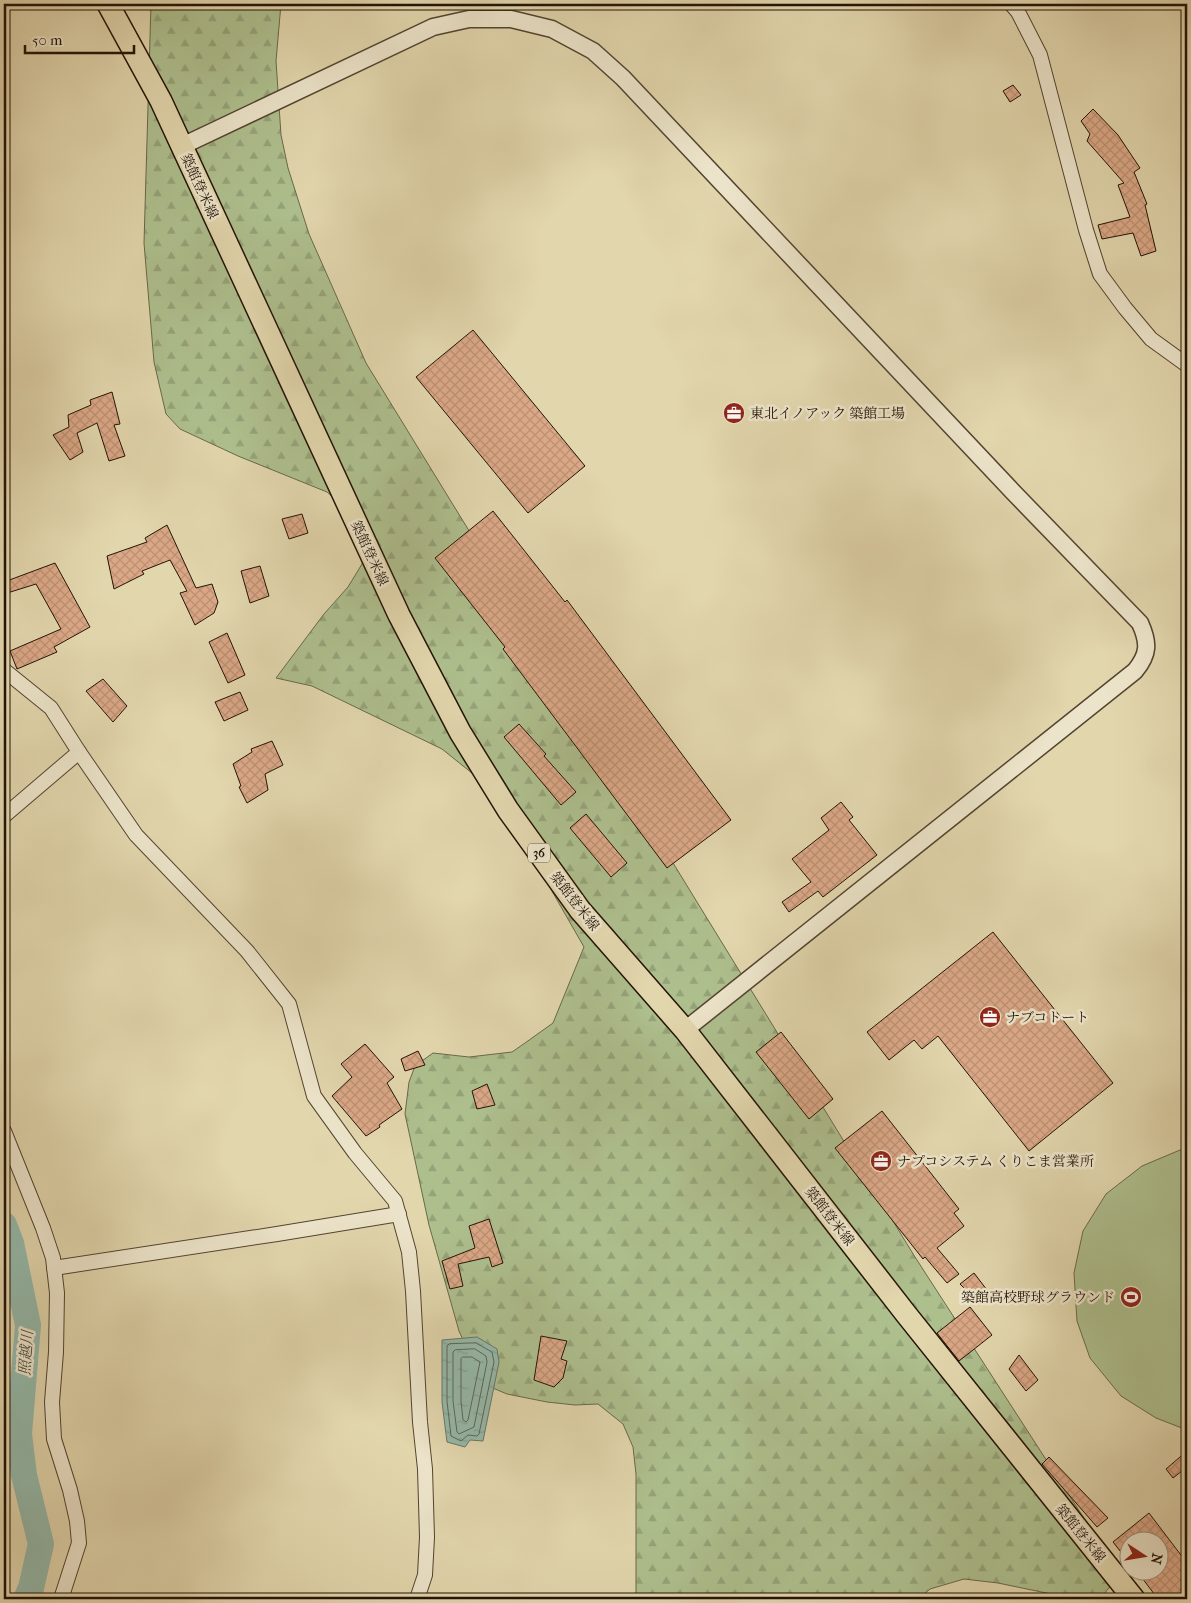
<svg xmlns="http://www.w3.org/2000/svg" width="1191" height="1603" viewBox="0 0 1191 1603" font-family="'IM FELL French Canon','Noto Serif JP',serif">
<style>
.grass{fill:#aebf8e;stroke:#68694a}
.forest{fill:url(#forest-firs);stroke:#68694a}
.water{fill:url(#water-ripples);stroke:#677768}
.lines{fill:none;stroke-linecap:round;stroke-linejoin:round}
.shore{stroke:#5c6658;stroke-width:1}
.river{stroke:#95b9aa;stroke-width:26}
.building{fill:url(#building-cross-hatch);stroke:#231306}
.minor-casing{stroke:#534430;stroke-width:16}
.tertiary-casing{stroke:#534430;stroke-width:19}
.primary-casing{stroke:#231306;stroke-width:24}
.minor{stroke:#ece4ca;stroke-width:14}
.tertiary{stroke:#ece4ca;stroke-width:16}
.primary{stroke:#e2d6ad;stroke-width:21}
.labels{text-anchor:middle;stroke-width:5;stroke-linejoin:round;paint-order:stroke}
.shield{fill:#ece4ca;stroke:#5f5241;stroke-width:1}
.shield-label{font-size:12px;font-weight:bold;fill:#231306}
.street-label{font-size:14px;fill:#231306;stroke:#ece4ca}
.poi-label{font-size:14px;fill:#231306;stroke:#ece4ca;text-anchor:start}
.water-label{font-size:15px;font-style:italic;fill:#4b4d3f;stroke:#ece4ca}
</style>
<defs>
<pattern id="forest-firs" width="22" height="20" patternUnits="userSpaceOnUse" patternTransform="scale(1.25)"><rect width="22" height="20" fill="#aebf8e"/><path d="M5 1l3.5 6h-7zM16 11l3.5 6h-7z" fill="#95a379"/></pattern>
<pattern id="water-ripples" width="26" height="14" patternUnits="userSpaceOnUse" patternTransform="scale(1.25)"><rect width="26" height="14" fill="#95b9aa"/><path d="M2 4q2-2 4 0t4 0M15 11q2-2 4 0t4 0" fill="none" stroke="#809e91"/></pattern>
<pattern id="building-cross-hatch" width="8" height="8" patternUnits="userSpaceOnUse" patternTransform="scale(1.25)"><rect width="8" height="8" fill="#dba887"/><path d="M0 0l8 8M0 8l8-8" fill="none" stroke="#bc9073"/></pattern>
</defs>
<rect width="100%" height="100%" fill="#e2d6ad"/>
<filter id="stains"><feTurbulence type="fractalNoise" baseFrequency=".004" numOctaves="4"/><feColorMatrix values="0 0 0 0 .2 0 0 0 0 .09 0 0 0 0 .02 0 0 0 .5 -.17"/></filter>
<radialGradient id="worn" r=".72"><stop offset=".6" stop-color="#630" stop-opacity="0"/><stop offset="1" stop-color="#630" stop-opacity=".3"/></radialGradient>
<!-- grass -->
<polygon class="grass" points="1187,1149 1187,1430 1156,1418 1121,1396 1090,1358 1077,1321 1074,1273 1083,1231 1106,1194 1142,1166 1180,1150"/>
<!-- forest -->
<polygon class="forest" points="151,4 281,4 276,61 281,135 288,168 309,234 366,363 915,1257 1089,1526 1112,1584 1100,1599 1075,1599 998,1583 964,1579 930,1589 918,1599 636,1599 636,1474 633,1447 623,1424 598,1404 575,1405 547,1402 507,1394 488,1386 475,1366 459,1331 429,1225 405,1114 409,1082 415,1066 433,1053 469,1057 512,1052 525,1043 553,1023 584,947 545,879 503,798 442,749 312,686 276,678 324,614 348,587 362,564 366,544 354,516 327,492 238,456 180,429 166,414 154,362 144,243"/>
<!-- water -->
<polygon class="water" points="477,1337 497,1349 499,1362 483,1441 470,1440 465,1447 447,1442 442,1402 442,1340"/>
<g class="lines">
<!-- shore -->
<g class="shore">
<polygon points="476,1343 492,1352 494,1362 479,1434 477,1436 468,1435 461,1441 451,1436 447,1401 447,1346 449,1344"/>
<polygon points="475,1349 486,1356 487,1362 474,1427 459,1434 457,1432 453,1401 453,1352 455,1350"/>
<polygon points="463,1357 472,1357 480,1362 468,1420 466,1422 463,1420 461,1401 461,1359"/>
</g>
<!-- river -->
<polyline class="river" points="4,1225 11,1243 28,1325 19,1434 24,1475 41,1544 31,1588 26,1599"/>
</g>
<!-- building -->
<g class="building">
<polygon points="1013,85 1021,95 1010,102 1003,91"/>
<polygon points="1093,109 1118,135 1140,168 1134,172 1147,204 1145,205 1156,251 1141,256 1133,233 1102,239 1098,225 1130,217 1118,185 1124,183 1087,141 1090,134 1081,121"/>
<polygon points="473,330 585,466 528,513 416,377"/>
<polygon points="112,392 120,424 114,425 125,456 109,461 97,423 77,433 83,452 70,460 53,435 69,427 68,415 91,405 90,400"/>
<polygon points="493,511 565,602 567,600 731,820 667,868 503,649 505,647 435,558"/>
<polygon points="302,514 308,533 289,539 282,519"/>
<polygon points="167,525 196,588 212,584 218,602 214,613 195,625 180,593 187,591 170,560 142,571 144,574 114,589 107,556 147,542 145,538"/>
<polygon points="55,563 90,627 54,647 57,652 17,669 10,651 61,629 36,584 4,594 4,582"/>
<polygon points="260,566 269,596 250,603 241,571"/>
<polygon points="227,633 245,675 228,683 209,642"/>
<polygon points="103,679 127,706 113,722 86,691"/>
<polygon points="240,692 248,710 224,721 215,702"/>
<polygon points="519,724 546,754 544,756 576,792 561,805 504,737"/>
<polygon points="272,741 283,765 265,774 268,790 247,803 239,787 241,786 233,764 252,752 251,749"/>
<polygon points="841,802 853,817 849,820 877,855 823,897 818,891 789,912 782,902 811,882 792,859 829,830 821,818"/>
<polygon points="586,814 627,863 611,877 570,828"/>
<polygon points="993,932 1113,1083 1029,1151 938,1036 922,1049 914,1040 889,1060 867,1032"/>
<polygon points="781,1032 833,1099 809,1119 756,1052"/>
<polygon points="365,1044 394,1077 387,1083 402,1109 379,1125 380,1127 366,1136 332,1096 352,1077 341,1064"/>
<polygon points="418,1051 425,1065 405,1071 401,1059"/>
<polygon points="487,1084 495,1105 477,1109 472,1091"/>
<polygon points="882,1111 959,1209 954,1213 964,1226 937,1248 959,1274 947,1283 925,1257 923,1259 835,1148"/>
<polygon points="489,1219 503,1263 492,1267 489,1257 458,1264 463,1286 450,1289 442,1261 475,1248 469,1226"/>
<polygon points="974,1273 987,1290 975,1299 960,1284"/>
<polygon points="970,1307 992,1335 959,1361 937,1333"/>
<polygon points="541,1336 567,1341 561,1359 567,1361 563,1378 554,1387 534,1380"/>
<polygon points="1019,1355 1038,1380 1026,1391 1009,1369"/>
<polygon points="1187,1451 1187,1467 1173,1478 1166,1469"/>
<polygon points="1049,1457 1108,1518 1097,1527 1042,1464"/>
<polygon points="1149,1513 1187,1563 1187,1593 1179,1599 1158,1599 1136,1570 1158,1570 1158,1540 1128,1540 1128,1561 1113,1542"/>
</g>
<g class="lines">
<!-- minor casing -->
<g class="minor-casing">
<g id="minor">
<polyline points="1011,4 1018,12 1040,55 1086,230 1100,274 1125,308 1151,339 1187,365"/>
<polyline points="4,670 51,708 79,752 136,835 247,951 289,1004 314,1096 355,1153 395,1201 409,1252 413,1291 420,1422 425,1469 427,1537 425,1575 417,1599"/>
<polyline points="4,816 79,752"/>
<polyline points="4,1131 43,1228 53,1258 57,1293 56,1352 52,1402 54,1439 70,1490 77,1521 79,1543 61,1599"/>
<polyline points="54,1268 277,1234 399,1214"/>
</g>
</g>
<!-- tertiary casing -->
<g class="tertiary-casing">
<path id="tertiary" d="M182 146 433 27 469 19H511L552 29 593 51 623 78 1015 494 1140 623C1149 643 1149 654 1135 671L685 1030"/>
</g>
<!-- primary casing -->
<g class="primary-casing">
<polyline id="primary" points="108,4 161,101 399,615 460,732 508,810 580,910 685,1030 906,1314 1134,1599"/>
</g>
<!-- minor -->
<use href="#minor" class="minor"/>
<!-- tertiary -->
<use href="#tertiary" class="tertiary"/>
<!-- primary -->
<use href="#primary" class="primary"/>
</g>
<!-- icons -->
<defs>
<g id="office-disc" transform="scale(1.125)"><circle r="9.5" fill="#8f2418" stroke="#ece4ca"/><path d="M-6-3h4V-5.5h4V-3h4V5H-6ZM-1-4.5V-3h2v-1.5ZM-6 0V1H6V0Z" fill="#fff"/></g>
<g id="stadium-disc" transform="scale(1.125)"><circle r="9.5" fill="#8f2418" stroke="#ece4ca"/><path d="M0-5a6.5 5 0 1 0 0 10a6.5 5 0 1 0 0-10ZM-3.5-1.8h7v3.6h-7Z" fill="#fff"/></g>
</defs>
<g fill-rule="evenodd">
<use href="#office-disc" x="734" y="413"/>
<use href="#office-disc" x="990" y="1017"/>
<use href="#office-disc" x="881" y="1161"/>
<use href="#stadium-disc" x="1131" y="1297"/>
</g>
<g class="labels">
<!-- shield labels -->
<rect class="shield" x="528" y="843.5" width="22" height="19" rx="4"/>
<g class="shield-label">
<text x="539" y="857">36</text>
</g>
<!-- street labels -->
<g class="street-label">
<text transform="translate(200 186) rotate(65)" y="5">築館登米線</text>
<text transform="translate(370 553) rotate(65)" y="5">築館登米線</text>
<text transform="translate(575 901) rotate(52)" y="5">築館登米線</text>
<text transform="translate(830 1216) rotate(52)" y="5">築館登米線</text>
<text transform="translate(1081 1533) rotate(51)" y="5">築館登米線</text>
</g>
<!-- poi labels -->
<g class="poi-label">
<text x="750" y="418">東北イノアック 築館工場</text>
<text x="1006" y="1022">ナブコトート</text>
<text x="897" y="1166">ナプコシステム くりこま営業所</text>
<text x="1115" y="1302" text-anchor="end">築館高校野球グラウンド</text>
</g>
<!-- water labels -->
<g class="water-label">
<text transform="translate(26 1353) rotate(-86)" y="5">照越川</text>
</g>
</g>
<!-- margin -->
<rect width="1191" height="1603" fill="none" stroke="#e2d6ad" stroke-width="20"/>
<rect x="5" y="5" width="1181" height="1593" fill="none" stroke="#231306" stroke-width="2.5"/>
<rect x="10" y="10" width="1171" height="1583" fill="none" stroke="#231306"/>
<!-- north arrow -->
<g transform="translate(1144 1556) rotate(102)"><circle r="24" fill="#ece4ca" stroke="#9c907c"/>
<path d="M0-4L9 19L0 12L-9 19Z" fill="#8f2418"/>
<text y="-8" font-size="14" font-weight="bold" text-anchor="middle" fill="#231306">N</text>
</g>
<!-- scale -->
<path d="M25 45v8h109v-8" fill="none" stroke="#231306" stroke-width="2.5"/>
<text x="32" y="45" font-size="15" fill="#231306" stroke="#ece4ca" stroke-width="4" paint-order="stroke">50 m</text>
<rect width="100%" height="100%" filter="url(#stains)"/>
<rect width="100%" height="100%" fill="url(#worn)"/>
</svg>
